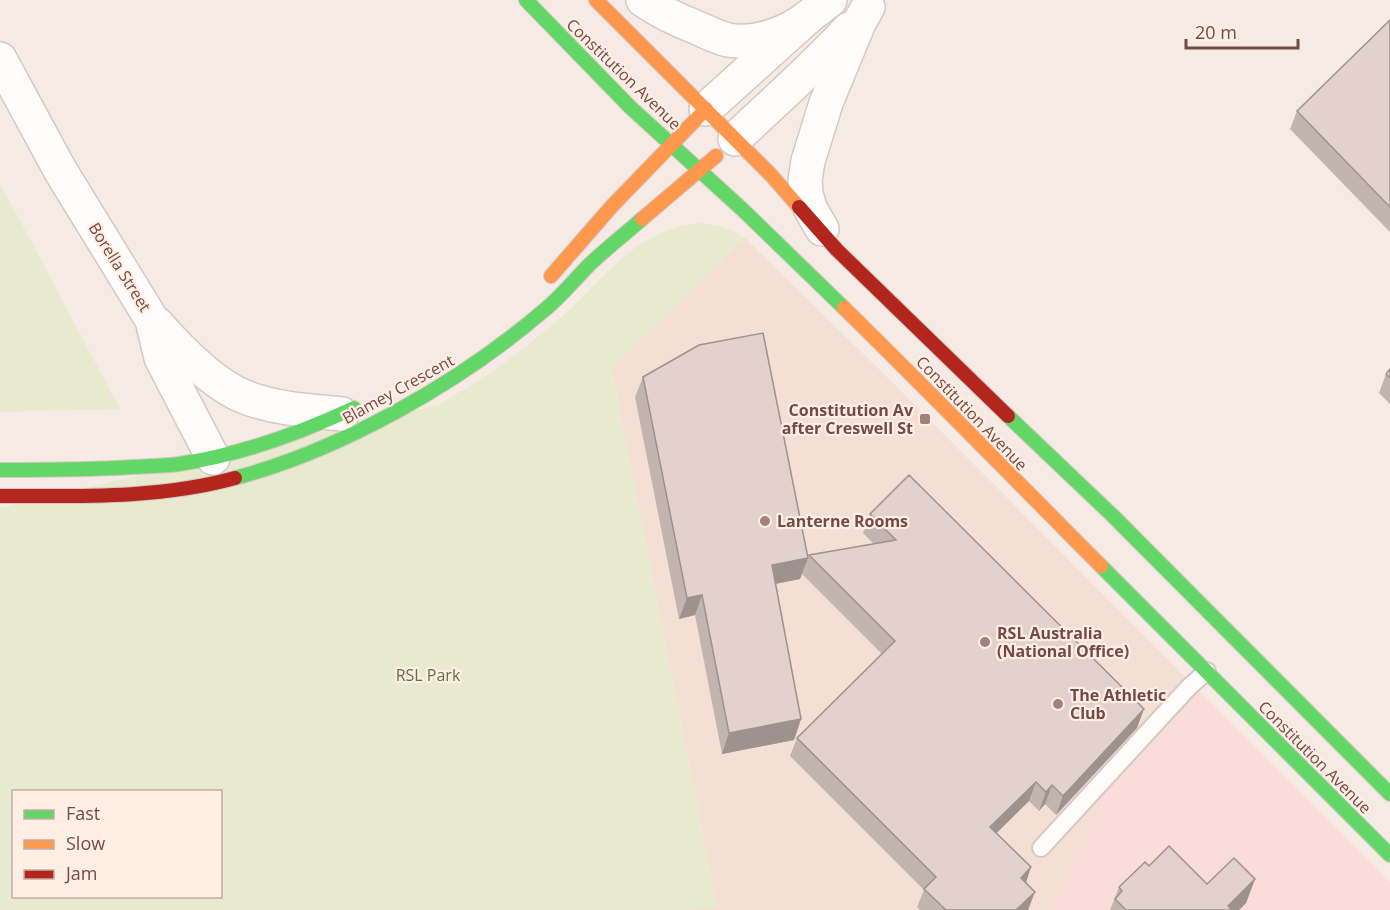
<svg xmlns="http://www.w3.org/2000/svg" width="1390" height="910" viewBox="0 0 1390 910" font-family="'Open Sans',sans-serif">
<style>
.residential{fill:#f4dfd5}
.commercial{fill:#faddd9}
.green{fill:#e7eace;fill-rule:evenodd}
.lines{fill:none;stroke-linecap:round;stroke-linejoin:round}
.lane-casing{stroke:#d7c7c3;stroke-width:20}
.street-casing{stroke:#d7c7c3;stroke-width:36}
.fast-casing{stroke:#d6c6c1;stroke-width:16}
.slow-casing{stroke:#d6c6c1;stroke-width:16}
.jam-casing{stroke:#d6c6c1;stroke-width:16}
.lane{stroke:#fefcfb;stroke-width:16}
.street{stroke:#fefcfb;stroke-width:33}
.fast{stroke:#63d668;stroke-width:14}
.slow{stroke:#ff974d;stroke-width:14}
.jam{stroke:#b3261e;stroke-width:14}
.wall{fill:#c2b4af}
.shaded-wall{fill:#9e928f}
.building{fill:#e2d1cc;stroke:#9e928f;stroke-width:1.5}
.poi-dot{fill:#a1827d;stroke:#ffeee4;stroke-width:2}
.labels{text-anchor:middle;stroke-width:4.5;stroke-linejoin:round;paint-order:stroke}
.street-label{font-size:16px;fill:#734a45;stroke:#ffeee4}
.poi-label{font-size:16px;font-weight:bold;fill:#734a45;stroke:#ffeee4;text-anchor:start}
.park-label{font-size:16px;fill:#5a743b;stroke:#ffeee4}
</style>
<rect width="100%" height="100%" fill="#f6ebe4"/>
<!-- residential -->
<polygon class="residential" points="745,238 893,383 1201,693 1111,784 1051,910 683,910 717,907 611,367"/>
<!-- commercial -->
<polygon class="commercial" points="1201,693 1390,882 1390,910 1051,910 1111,784"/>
<!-- green -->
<g class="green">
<polygon points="0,183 120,409 0,412"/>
<path d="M700 223C717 225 731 228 745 238L611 368 717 908 683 910H0V508L438 405C472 385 507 363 537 337 550 327 564 316 575 304 613 267 643 228 700 223ZM14 792H220V896H14Z"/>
</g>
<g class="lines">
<!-- lane casing -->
<g class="lane-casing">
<polyline id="lane" points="1041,848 1189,687 1207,671"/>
</g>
<!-- street casing -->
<g class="street-casing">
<g id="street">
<path d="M643 0C659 11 675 19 693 26 705 31 716 37 728 40 756 45 787 33 808 17"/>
<polyline points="0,59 60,170 152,320 161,358 213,458"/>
<polyline points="706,109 808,17 830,0"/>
<path d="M735 139C773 103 813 68 849 29"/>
<polyline points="822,229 810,208 806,193 805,180 808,161 826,103 859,23 868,7"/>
<path d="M156 323C178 348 214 385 245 397 275 409 310 411 342 414"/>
</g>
</g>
<!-- fast casing -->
<g class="fast-casing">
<g id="fast">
<polyline points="526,0 630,107 743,210 844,308"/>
<polyline points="1008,416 1112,515 1390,794"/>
<path d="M0 470C45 470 89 470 133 467 149 466 164 466 179 464 240 455 298 434 354 408"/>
<path d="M235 478C341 450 459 383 542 312 560 298 574 280 590 264 607 248 625 234 642 219"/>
<polyline points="1101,566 1390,855"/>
</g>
</g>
<!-- slow casing -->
<g class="slow-casing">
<g id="slow">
<polyline points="596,0 771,175 799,207"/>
<polyline points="642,219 716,156"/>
<polyline points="551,276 612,206 706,109"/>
<path d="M844 308C931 393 1015 480 1101 566"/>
</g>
</g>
<!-- jam casing -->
<g class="jam-casing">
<g id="jam">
<polyline points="799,207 837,250 1008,416"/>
<path d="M0 496C78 496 159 499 235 478"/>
</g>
</g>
<!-- lane -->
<use href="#lane" class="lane"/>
<!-- street -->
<use href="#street" class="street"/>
<!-- fast -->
<use href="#fast" class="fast"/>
<!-- slow -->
<use href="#slow" class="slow"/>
<!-- jam -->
<use href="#jam" class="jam"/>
</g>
<!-- wall -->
<g class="wall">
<polygon points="1390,20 1390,232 1290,129 1297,111"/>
<polygon points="1390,369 1390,404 1379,393 1386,374"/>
<polygon points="643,377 808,558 800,579 775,584 801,719 794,740 722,754 695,615 679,619 635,397"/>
<polygon points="870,514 1137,728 1056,815 1045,804 1039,811 1029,801 997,833 1026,883 1028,910 920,910 917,907 924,890 790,756 797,738 882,654 802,574 809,555 874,544 863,533"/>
<polygon points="1149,866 1207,884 1255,879 1246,903 1239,910 1110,910 1119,887"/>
</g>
<!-- shaded-wall -->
<g class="shaded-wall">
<polygon points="808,558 800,579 764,586 772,565"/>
<polygon points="702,595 695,615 679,619 687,598"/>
<polygon points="1144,709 1137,728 1056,815 1063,796"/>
<polygon points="801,719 794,740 722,754 729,733"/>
<polygon points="1036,782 1029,801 984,845 990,827"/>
<polygon points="1052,785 1045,804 1039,811 1046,792"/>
<polygon points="1031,867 1025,886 1021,878"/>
<polygon points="1255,879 1246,903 1239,910 1226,910 1228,906"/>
<polygon points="1035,892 1028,910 1016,910"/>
</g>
<!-- building -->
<g class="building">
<polygon points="1390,20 1390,207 1297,111"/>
<polygon points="763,333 808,558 772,565 801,719 729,733 702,595 687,598 643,377 699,345"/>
<polygon points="1390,369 1390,378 1386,374"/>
<polygon points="909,475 1144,709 1063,796 1052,785 1046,792 1036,782 990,827 1031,867 1021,878 1035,892 1016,910 946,910 924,889 936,877 797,738 895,641 809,555 896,540 870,514"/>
<polygon points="1169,846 1207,884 1234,858 1255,879 1228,906 1232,910 1126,910 1115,899 1122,891 1119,887 1145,862 1149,866"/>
</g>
<!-- markers -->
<g class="poi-dot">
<rect x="919" y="413" width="12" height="12" rx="3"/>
<circle cx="765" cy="521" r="6"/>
<circle cx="985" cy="642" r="6"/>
<circle cx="1058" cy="704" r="6"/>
</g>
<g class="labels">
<!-- street labels -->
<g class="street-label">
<text transform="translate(624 74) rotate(44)" y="6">Constitution Avenue</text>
<text transform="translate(120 267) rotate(58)" y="6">Borella Street</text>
<text transform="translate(398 389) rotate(-29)" y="6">Blamey Crescent</text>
<text transform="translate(972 413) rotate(46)" y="6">Constitution Avenue</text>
<text transform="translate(1315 757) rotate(45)" y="6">Constitution Avenue</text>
</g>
<!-- poi labels -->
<g class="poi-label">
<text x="913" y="416" text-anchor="end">Constitution Av<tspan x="913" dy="18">after Creswell St</tspan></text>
<text x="777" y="527">Lanterne Rooms</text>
<text x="997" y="639">RSL Australia<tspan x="997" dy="18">(National Office)</tspan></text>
<text x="1070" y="701">The Athletic<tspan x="1070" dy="18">Club</tspan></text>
</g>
<!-- park labels -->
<g class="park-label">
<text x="428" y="681">RSL Park</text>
</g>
</g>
<!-- legend -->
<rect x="12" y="790" width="210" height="108" fill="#ffeee4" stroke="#c7aca4" stroke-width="1.5"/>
<rect x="24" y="810" width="30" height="9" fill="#63d668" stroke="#c7aca4" stroke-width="1.5"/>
<text x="66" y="820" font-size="18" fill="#734a45">Fast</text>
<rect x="24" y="840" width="30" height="9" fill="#ff974d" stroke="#c7aca4" stroke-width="1.5"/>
<text x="66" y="850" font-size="18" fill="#734a45">Slow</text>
<rect x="24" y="870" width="30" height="9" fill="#b3261e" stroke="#c7aca4" stroke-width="1.5"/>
<text x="66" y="880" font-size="18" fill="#734a45">Jam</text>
<!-- scale -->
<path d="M1186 39v9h112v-9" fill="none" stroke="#734a45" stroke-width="3"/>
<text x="1195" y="39" font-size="18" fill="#734a45" stroke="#ffeee4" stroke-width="4.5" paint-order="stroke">20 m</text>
</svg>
